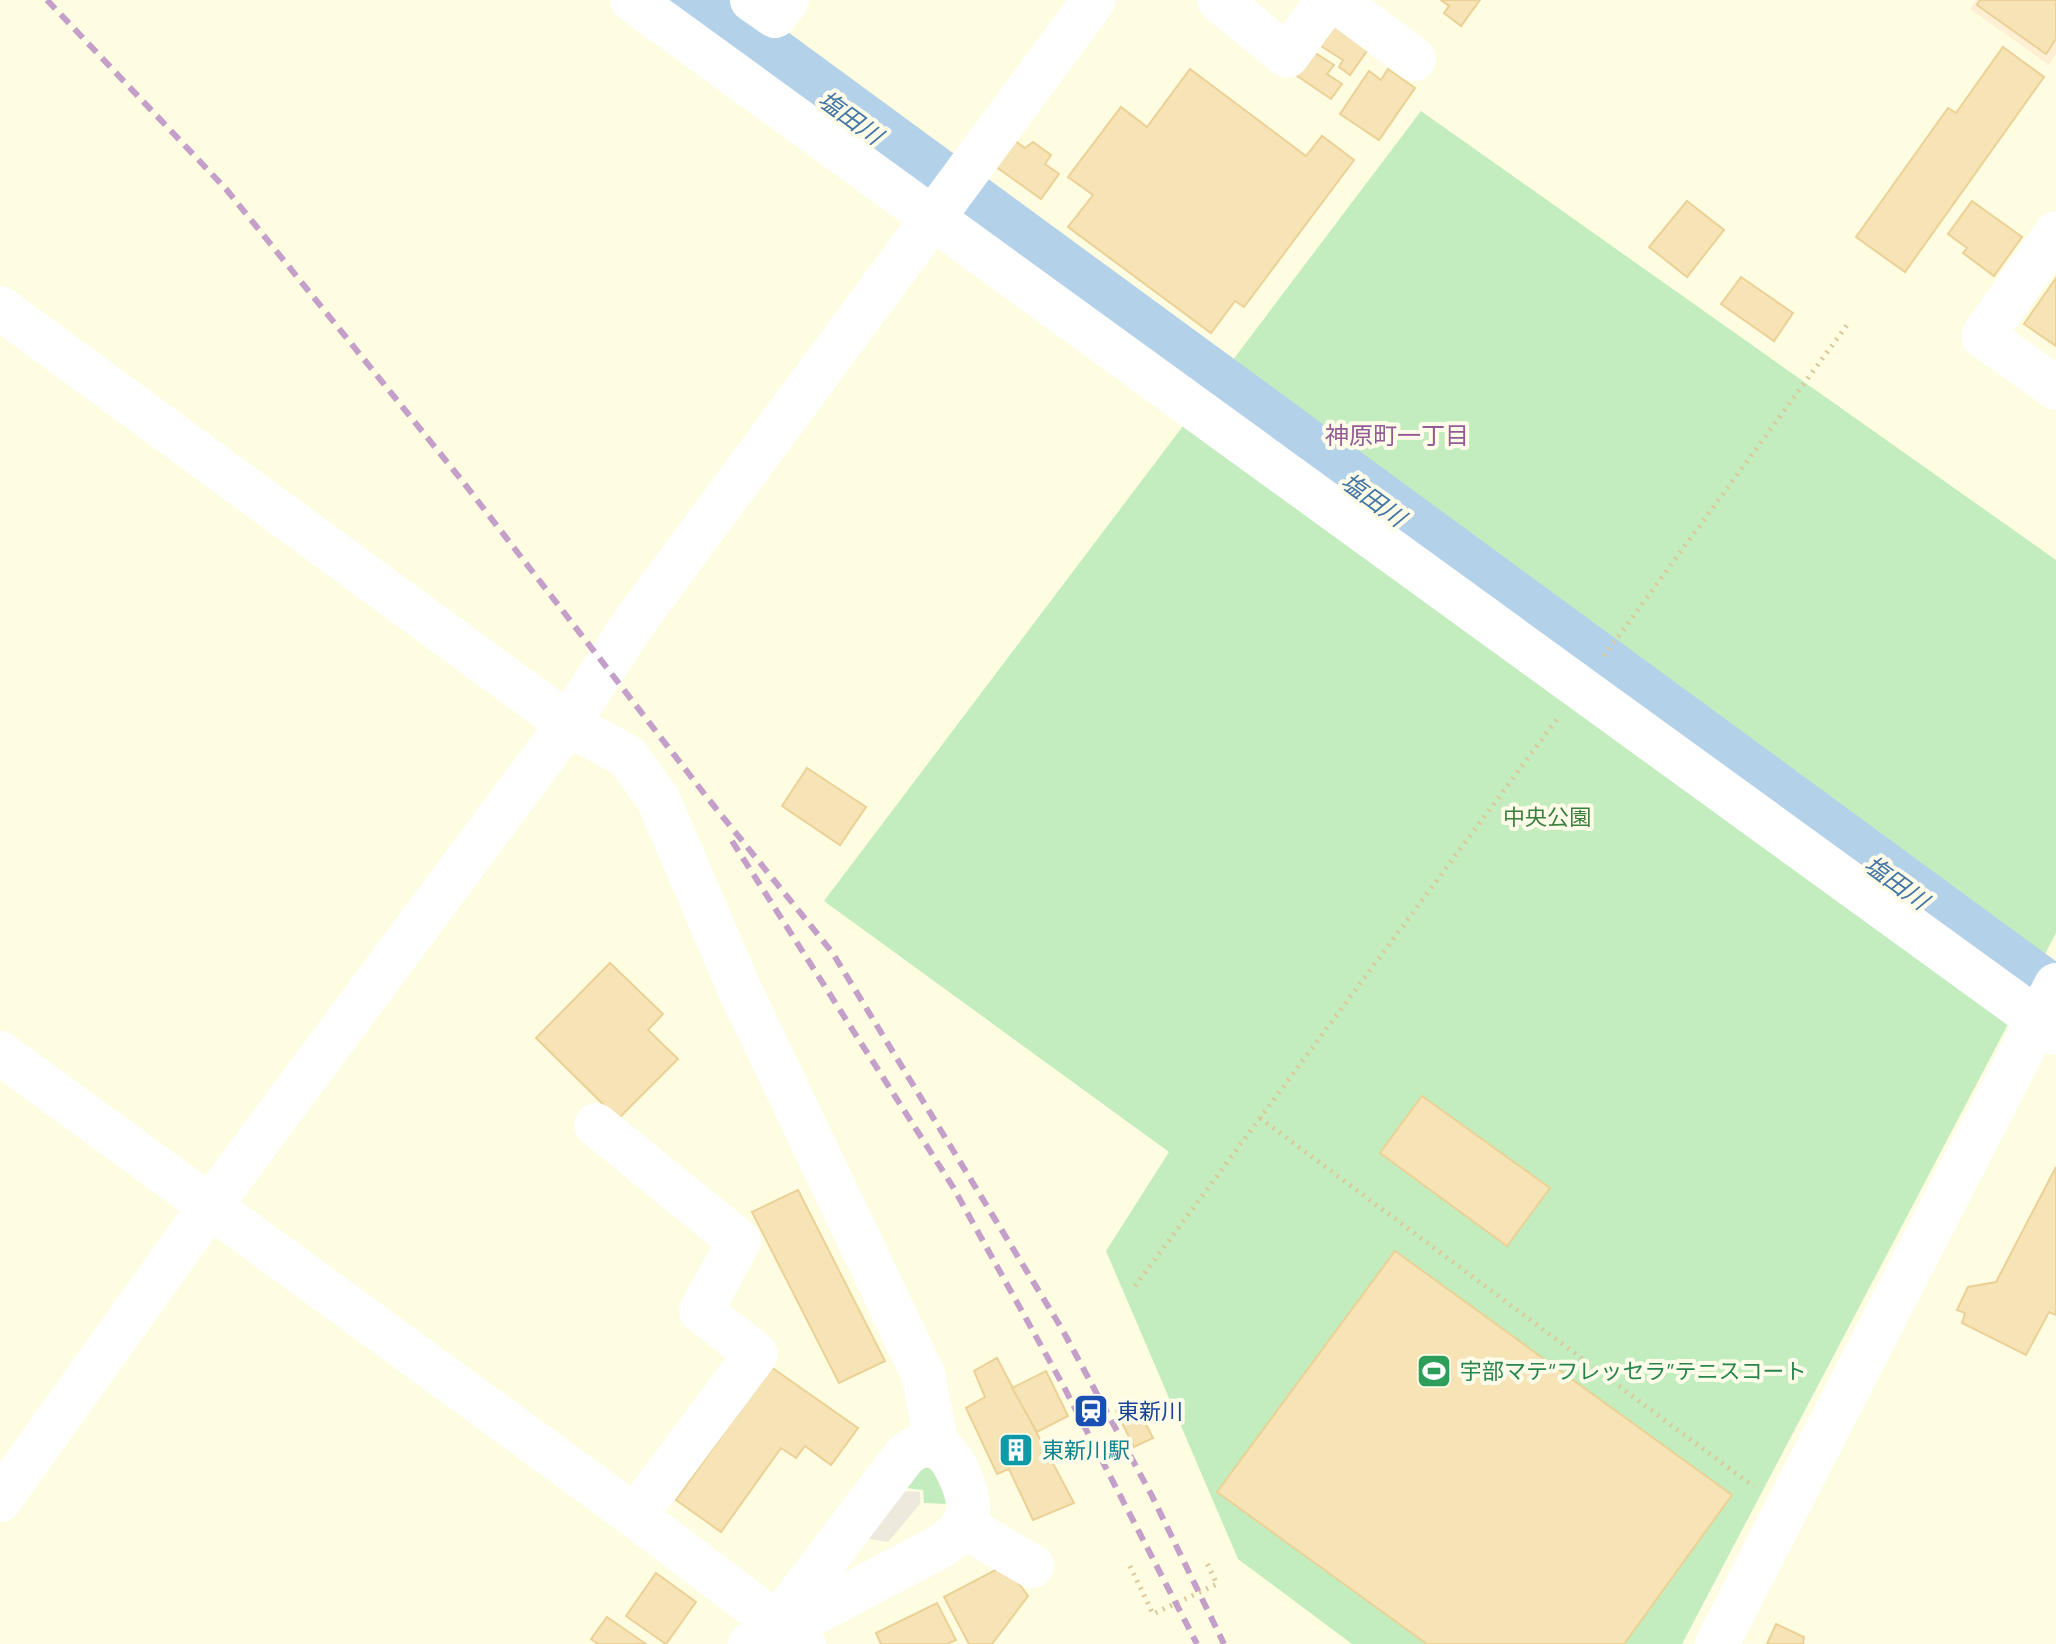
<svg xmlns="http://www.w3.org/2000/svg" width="2056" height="1644" viewBox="0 0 2056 1644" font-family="'Titillium Web','Noto Sans JP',sans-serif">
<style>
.commercial{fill:#ffefd5}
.industrial{fill:#edeadd}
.green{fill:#c3edbf}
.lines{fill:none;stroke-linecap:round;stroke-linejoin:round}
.river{stroke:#b4d1ea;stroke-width:64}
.building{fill:#f7e4b6;stroke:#ebd195;stroke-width:2}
.path{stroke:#dbc899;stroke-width:5;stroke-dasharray:2 6;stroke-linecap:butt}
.minor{stroke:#fff;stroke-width:44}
.rail{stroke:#c39fc9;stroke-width:6;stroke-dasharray:12 8;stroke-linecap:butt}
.labels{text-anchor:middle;stroke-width:8;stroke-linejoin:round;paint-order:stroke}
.park-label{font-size:22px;fill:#3c803d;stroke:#fffdea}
.leisure-label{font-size:22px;fill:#27864d;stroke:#fffdea;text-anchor:start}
.transit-label{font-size:22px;fill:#164399;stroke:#fffdea;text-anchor:start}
.culture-label{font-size:22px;fill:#0d838f;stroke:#fffdea;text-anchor:start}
.water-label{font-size:24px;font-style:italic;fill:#4476a4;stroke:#fffdea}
.neighbourhood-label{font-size:24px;fill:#945c96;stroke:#fffdea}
</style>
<rect width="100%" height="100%" fill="#fefce1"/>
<!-- commercial -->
<polygon class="commercial" points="1976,0 2056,0 2056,54 2049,65 1970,9"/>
<!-- industrial -->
<polygon class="industrial" points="901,1491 920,1492 920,1504 888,1542 862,1538"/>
<!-- green -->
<g class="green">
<polygon points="1421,111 2056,560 2056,933 1682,1644 1352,1644 1238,1559 1106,1251 1169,1152 824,901"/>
<polygon points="924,1467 936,1470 947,1504 924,1503 923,1490 906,1488 905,1478"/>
</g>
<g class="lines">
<!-- river -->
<polyline class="river" points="690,0 2056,1001"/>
</g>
<!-- building -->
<g class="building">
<polygon points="1441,0 1480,0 1461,26 1444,13 1449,6"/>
<polygon points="1980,0 2056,0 2056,39 2046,54 1977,5"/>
<polygon points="1341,18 1374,41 1350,75 1339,67 1343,60 1321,46"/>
<polygon points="2003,47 2044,77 1905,272 1856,237 1948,108 1956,113"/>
<polygon points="1309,49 1334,65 1327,74 1342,84 1331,99 1293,73"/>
<polygon points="1190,69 1306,156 1322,136 1354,160 1244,307 1235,301 1211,333 1068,227 1093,195 1068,177 1121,107 1147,127"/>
<polygon points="1388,69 1415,88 1379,140 1340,114 1369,71 1381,80"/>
<polygon points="1014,140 1025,148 1033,142 1051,155 1045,164 1059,174 1041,199 995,166"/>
<polygon points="1687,201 1724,230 1687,277 1649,247"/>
<polygon points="1972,201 2022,237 1994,276 1963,253 1967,248 1948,234"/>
<polygon points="1741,277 1793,313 1774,341 1721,304"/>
<polygon points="2056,278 2056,346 2024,324"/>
<polygon points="807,768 866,807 840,845 782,806"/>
<polygon points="610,963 663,1014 648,1030 678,1059 618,1119 536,1038"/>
<polygon points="1422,1096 1550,1188 1507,1246 1380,1153"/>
<polygon points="2056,1167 2056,1315 2049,1312 2026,1355 1962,1323 1965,1313 1957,1310 1968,1287 1996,1282"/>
<polygon points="798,1190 885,1361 839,1383 752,1212"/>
<polygon points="1395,1251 1732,1495 1624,1644 1427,1644 1217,1492"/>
<polygon points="997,1358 1074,1503 1033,1520 1009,1469 997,1474 966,1408 985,1397 974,1371"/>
<polygon points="771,1367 858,1428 831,1465 805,1446 796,1458 781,1448 721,1532 676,1500"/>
<polygon points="1046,1371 1068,1416 1037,1432 1012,1388"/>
<polygon points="1134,1401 1153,1438 1134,1447 1116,1411"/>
<polygon points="1005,1565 1028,1596 992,1644 969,1644 944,1597"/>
<polygon points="656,1573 696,1602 666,1644 626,1616"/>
<polygon points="937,1603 956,1640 947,1644 881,1644 876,1633"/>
<polygon points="607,1617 646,1644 598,1644 591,1639"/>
<polygon points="1776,1624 1804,1637 1803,1644 1767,1644"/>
</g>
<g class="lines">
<!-- path -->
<g class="path">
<polyline points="1604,656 1850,321"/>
<polyline points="1260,1118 1754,1487"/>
<polyline points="1135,1286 1557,719"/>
<polyline points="1130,1566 1153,1614 1217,1584 1205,1559"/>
</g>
<!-- minor -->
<g class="minor">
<polyline points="632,0 2056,1033"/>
<polyline points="752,0 775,16 787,0"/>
<polyline points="1219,0 1287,56 1328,0"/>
<polyline points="1335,0 1414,59"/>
<polyline points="2056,233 1983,336 2056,388"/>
<polyline points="0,308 568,724 627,756 658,799 739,988 923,1374 937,1446"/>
<polyline points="0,1053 635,1516 804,1644"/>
<polyline points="596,1125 739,1241 701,1311 756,1354 635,1516"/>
<polyline points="0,1500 210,1206 568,724 633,624 1094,0"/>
<polyline points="963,1526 1032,1566"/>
<path d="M750 1644 777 1624 905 1455C931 1434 947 1448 959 1474 974 1506 972 1523 943 1545L818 1611 777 1624"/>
<polyline points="1717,1644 2056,985"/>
</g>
<!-- rail -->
<g class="rail">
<polyline points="47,0 226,189 460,478 706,796 832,952 1062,1329 1152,1496 1224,1644"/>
<polyline points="732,841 953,1187 1064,1387 1197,1644"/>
</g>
</g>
<!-- icons -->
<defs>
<g id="stadium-square" transform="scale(1.8)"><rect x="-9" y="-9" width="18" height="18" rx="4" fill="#2e9e5b" stroke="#fffdea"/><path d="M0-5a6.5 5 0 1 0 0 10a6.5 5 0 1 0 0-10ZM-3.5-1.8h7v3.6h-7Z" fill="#fff"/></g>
<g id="station-square" transform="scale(1.8)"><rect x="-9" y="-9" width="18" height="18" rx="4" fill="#1a4fb4" stroke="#fffdea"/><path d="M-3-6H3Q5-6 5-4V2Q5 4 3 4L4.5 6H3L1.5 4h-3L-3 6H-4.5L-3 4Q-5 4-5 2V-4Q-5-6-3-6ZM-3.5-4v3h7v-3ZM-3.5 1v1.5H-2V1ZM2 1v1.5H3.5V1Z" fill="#fff"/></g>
<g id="building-square" transform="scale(1.8)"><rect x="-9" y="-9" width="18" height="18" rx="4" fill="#0f9aa8" stroke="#fffdea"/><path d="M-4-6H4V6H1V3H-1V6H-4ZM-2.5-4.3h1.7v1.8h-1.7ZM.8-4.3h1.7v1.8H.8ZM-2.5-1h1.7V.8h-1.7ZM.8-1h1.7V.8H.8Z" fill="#fff"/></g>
</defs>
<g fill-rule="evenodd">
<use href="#stadium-square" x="1434" y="1371"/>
<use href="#station-square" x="1091" y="1411"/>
<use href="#building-square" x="1016" y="1450"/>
</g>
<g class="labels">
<!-- park labels -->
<g class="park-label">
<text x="1547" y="825">中央公園</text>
</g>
<!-- leisure labels -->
<g class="leisure-label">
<text x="1460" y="1379">宇部マテ“フレッセラ”テニスコート</text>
</g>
<!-- transit labels -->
<g class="transit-label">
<text x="1117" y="1419">東新川</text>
</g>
<!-- culture labels -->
<g class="culture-label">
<text x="1042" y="1458">東新川駅</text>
</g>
<!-- water labels -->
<g class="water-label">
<text transform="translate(850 118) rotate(36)" y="8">塩田川</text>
<text transform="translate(1373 500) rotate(36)" y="8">塩田川</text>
<text transform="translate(1896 883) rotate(36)" y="8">塩田川</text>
</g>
<!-- neighbourhood labels -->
<g class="neighbourhood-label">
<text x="1397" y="444">神原町一丁目</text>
</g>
</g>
</svg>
